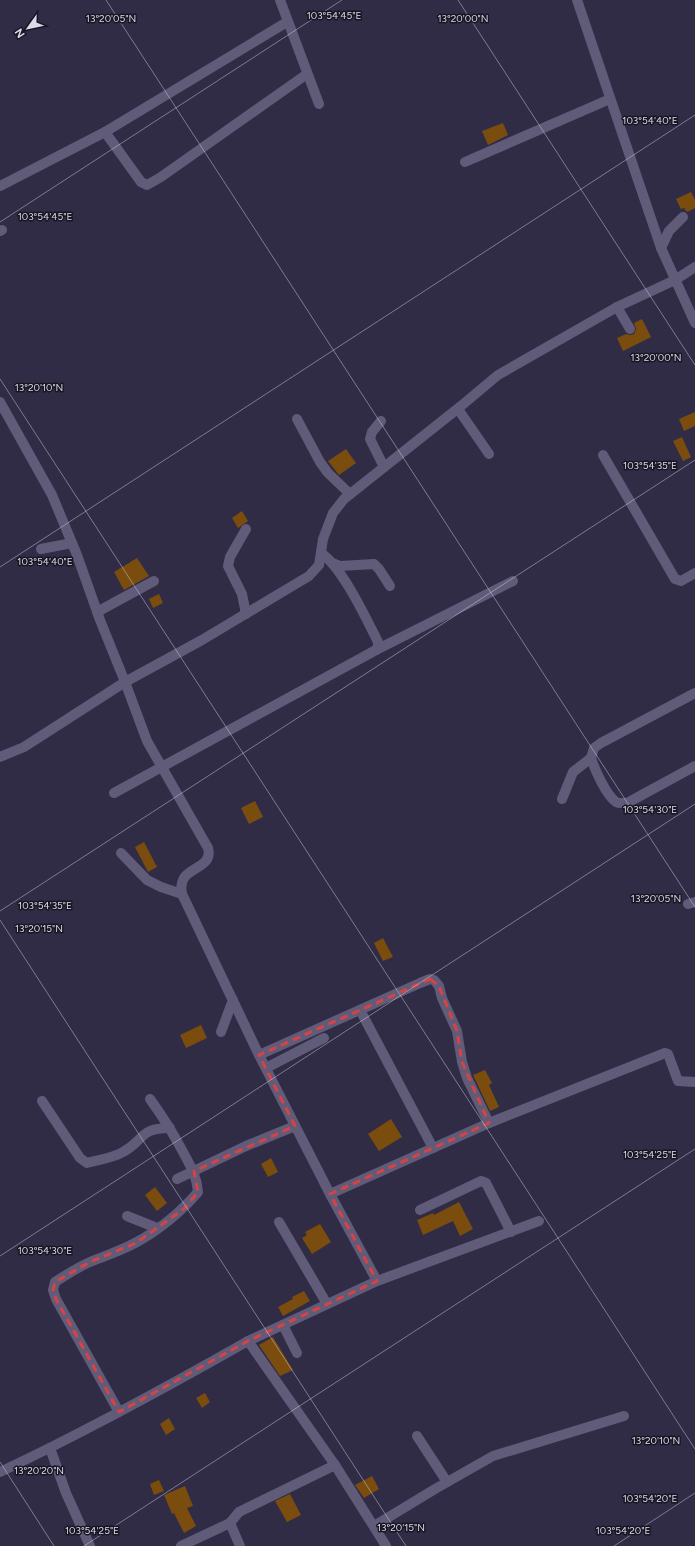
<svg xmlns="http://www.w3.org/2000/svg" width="695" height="1546" viewBox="0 0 695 1546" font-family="Figtree,sans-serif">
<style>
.building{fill:#7a4c0d}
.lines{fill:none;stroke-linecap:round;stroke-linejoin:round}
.minor{stroke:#605b79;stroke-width:10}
.marked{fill:none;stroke:#d74345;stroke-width:3;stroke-dasharray:8 5;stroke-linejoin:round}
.ticks{fill:none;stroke:#dbd9ea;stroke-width:1;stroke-opacity:0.45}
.ticks-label{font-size:10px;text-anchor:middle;fill:#dbd9ea;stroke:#181622;stroke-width:3;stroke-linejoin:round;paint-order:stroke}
</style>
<rect width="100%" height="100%" fill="#302c46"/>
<!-- building -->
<g class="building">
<polygon points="503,123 508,135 488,145 482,131"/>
<polygon points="691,192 695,200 695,208 687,212 684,208 681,209 676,199"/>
<polygon points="642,319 651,337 623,351 617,338 626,334 630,335 634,334 636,329 634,323"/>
<polygon points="695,412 695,426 684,431 679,419"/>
<polygon points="682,437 691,457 683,461 673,441"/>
<polygon points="346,449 356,463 339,475 328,461"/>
<polygon points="242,511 248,521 238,528 232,518"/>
<polygon points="137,558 149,576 124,590 114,572"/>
<polygon points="159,594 163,603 153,608 149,599"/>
<polygon points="255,801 263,817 249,824 241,808"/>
<polygon points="144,842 157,867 148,872 135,847"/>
<polygon points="383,938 393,957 383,961 374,943"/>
<polygon points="201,1025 207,1038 186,1048 180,1035"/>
<polygon points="485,1070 492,1083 489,1085 499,1107 490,1111 473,1075"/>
<polygon points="391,1119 402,1137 379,1151 368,1134"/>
<polygon points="271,1158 278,1172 268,1177 261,1164"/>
<polygon points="155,1187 167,1203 157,1211 145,1195"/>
<polygon points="459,1202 473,1229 460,1236 453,1221 423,1235 417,1220 433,1213 434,1215"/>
<polygon points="320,1224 331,1242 312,1254 302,1238 307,1235 305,1232"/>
<polygon points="304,1291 310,1301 283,1316 278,1307 293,1299 292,1297"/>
<polygon points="273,1337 293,1370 280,1376 259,1345"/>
<polygon points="205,1393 210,1402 202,1408 196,1398"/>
<polygon points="169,1418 175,1429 166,1435 160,1424"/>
<polygon points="372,1476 379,1489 364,1498 355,1485"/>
<polygon points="159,1480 164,1491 154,1495 150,1484"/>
<polygon points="185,1486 193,1506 187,1508 196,1526 184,1533 174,1513 172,1514 164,1495"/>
<polygon points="290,1494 301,1515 287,1522 275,1501"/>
</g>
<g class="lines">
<!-- minor -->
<g class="minor">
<polyline points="280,0 319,104"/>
<polyline points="577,0 661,248 695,323"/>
<polyline points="105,132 141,182 147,185 161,177 307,74"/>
<polyline points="465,162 610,99"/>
<polyline points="0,186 105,132 287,22"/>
<polyline points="0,231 2,230"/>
<polyline points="661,248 669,231 683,217"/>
<polyline points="617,307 630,329"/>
<path d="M0 402 52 495 77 555 100 620 125 682 147 741 208 848C213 866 191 867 184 878 181 883 181 889 182 894L259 1055 330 1194 377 1281 248 1341 335 1465 386 1546"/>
<polyline points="458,409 489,454"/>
<polyline points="297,419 320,462 328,473 350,494"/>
<polyline points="381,421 372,432 370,439 384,467"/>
<polyline points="603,455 675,579 681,581 695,573"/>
<polyline points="246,529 230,557 228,566 242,594 246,614"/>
<polyline points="41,549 72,543"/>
<polyline points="333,563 340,566 374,564 379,569 390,586"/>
<polyline points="97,612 154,581"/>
<polyline points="376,650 513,581"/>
<path d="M695 693 601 743 594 748 591 758C595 770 606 795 616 802 620 804 625 803 629 802L695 766"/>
<polyline points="0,757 24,747 125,682 202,640 309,576 319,565 323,539 333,513 344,499 461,406 498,375 617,307 675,280 695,267"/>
<path d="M114 793 376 650 378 646V642C366 618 342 567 321 553"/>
<polyline points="562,799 573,772 591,758"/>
<polyline points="121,853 147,880 161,887 182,894"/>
<polyline points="688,904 695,902"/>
<polyline points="360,1010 433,1148"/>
<polyline points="221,1032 233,1000"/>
<polyline points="259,1055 420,983 430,979 434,980 439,986 442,998 457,1031 462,1062 467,1078 489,1123"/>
<polyline points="266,1068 324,1038"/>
<path d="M42 1101 80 1158 87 1163C98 1160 113 1158 123 1152 145 1140 139 1128 170 1128"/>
<polyline points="177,1179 246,1146 295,1126"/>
<polyline points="330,1194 489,1123 665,1053 668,1054 678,1081 695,1082"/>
<polyline points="420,1210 481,1181 486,1183 511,1232"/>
<polyline points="127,1216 157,1228"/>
<polyline points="279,1222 327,1304"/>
<polyline points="377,1281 539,1221"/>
<polyline points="283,1325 297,1353"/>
<path d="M119 1412 56 1299 53 1290 55 1282C66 1275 78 1267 90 1262 105 1256 120 1251 135 1243 158 1231 182 1211 198 1192 197 1176 190 1165 183 1152 173 1133 163 1117 150 1099"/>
<polyline points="417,1436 447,1482"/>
<polyline points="50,1448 66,1493 90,1546"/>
<path d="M0 1472C85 1432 167 1387 248 1341"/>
<polyline points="230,1523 240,1546"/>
<polyline points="374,1526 435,1489 493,1456 624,1416"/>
<polyline points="181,1546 230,1523 239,1512 335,1465"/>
</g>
</g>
<!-- marked area -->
<path class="marked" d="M430 979 439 986 457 1031 462 1062 489 1123 330 1194 377 1281 248 1341 119 1412 56 1299 53 1290 55 1282 90 1262 136 1243 185 1208 198 1192 194 1171 295 1126 259 1055Z"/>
<!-- ticks -->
<path class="ticks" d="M106 0 695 907M458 0 695 365M0 222 342 0M0 379 695 1449M0 567 695 115M0 911 695 460M0 920 406 1546M0 1256 695 804M0 1462 54 1546M84 1546 695 1149M614 1546 695 1493"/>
<g class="ticks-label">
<text x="334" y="19">103°54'45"E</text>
<text x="463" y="22">13°20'00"N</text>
<text x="111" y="22">13°20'05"N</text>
<text x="650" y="124">103°54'40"E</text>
<text x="45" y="220">103°54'45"E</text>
<text x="656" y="361">13°20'00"N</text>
<text x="39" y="391">13°20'10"N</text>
<text x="650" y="469">103°54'35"E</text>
<text x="45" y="565">103°54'40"E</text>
<text x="650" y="813">103°54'30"E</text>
<text x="656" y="902">13°20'05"N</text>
<text x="45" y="909">103°54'35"E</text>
<text x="39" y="932">13°20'15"N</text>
<text x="650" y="1158">103°54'25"E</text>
<text x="45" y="1254">103°54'30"E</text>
<text x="656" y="1444">13°20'10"N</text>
<text x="39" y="1474">13°20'20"N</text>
<text x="650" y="1502">103°54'20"E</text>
<text x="401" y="1531">13°20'15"N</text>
<text x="92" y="1534">103°54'25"E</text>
<text x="623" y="1534">103°54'20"E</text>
</g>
<!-- north arrow -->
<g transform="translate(28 28) rotate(237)" stroke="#181622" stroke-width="3" paint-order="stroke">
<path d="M0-3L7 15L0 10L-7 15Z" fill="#dbd9ea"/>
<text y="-6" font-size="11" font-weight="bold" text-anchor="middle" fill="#dbd9ea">N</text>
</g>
</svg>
